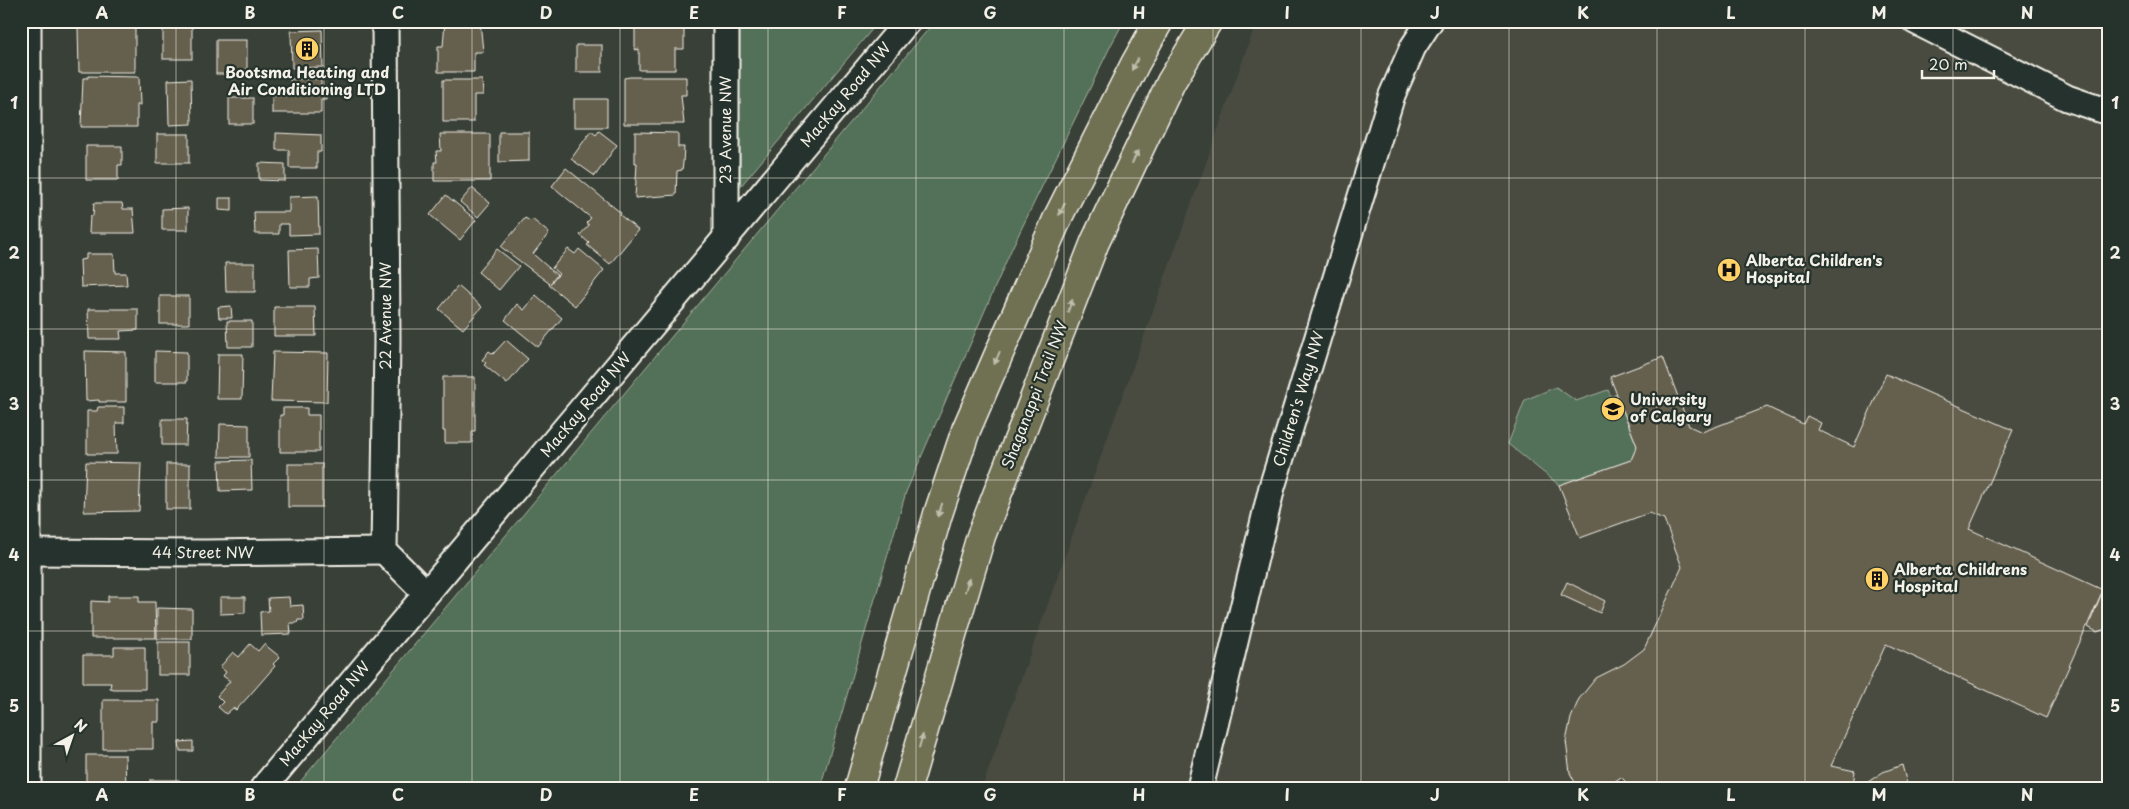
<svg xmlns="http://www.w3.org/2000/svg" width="2129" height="809" viewBox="0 0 2129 809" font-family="'Playpen Sans',sans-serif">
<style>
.built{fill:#494c41}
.green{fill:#527058;stroke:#a3b0a0}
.building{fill:#655e4e;stroke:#f4f1e8}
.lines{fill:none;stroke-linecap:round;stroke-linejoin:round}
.minor-casing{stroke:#f4f1e8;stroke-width:29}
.primary-casing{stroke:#f4f1e8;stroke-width:31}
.minor{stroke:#26332d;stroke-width:25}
.primary{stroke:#706f52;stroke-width:28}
.oneway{fill:#bfbdac}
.grid{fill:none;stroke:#f4f1e8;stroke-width:1;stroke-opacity:0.55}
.labels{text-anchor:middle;stroke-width:4.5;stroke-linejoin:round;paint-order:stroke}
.poi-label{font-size:15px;font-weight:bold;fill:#f4f1e8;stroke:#26332d;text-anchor:start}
.street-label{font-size:15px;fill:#f4f1e8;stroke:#26332d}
.neatline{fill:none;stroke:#f4f1e8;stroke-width:2}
.grid-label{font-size:16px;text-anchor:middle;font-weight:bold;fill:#f4f1e8}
</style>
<rect width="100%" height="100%" fill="#394037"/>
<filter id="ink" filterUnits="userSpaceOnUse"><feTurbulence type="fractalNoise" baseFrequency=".02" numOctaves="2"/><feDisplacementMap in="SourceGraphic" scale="10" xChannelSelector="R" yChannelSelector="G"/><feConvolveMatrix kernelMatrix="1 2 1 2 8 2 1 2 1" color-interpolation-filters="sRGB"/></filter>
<g filter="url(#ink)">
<!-- built -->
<polygon class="built" points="1260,21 2108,21 2108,788 982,788 1254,29"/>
<!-- green -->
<g class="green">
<polygon points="739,21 879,21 740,187"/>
<polygon points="935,21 1124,21 1111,45 1012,248 906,492 820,788 295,788"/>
<polygon points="1556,387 1576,401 1608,390 1611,397 1616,394 1637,446 1631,460 1559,485 1508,444 1525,400"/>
</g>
<!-- building -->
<g class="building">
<polygon points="86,21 135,21 135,72 79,72 78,27 86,27"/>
<rect x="163" y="21" width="29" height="38"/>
<polygon points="445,21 480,21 483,52 474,52 474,72 438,72 438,46 443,46"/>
<polygon points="635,22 684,22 684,49 675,49 675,70 639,70 639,49 635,50"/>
<polygon points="322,30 323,67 292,68 291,31"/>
<rect x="216" y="40" width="31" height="34"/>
<rect x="576" y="45" width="26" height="27"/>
<polygon points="88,76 139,77 140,105 137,105 137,127 81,127 83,78 88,78"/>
<polygon points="630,77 686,77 686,95 681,95 684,124 624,124 624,78"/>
<polygon points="191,79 192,124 169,125 168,80"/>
<polygon points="290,79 321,79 321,90 326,89 326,100 321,100 321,113 272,113 272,96 290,96"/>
<polygon points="443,80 482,80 483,95 474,95 474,122 443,122"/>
<rect x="229" y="98" width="24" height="26"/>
<rect x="574" y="99" width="33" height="28"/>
<polygon points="591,131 596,135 599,131 617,145 595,176 571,159"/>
<polygon points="499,132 529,132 529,161 499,162"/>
<polygon points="635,132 678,133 678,147 684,147 683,163 682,170 677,171 676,195 635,198 637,163 635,163"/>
<polygon points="276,133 321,135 321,152 317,152 317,168 289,168 289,150 276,150"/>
<rect x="157" y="134" width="32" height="29"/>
<polygon points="440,134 490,134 490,181 434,181 434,162 437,162 436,151 441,151"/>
<polygon points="86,146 122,146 122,165 118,165 118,180 86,180"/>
<polygon points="259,163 285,164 285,181 259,180"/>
<polygon points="566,168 621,213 620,215 638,230 610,264 587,245 589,243 580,235 589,225 586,223 591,218 552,186"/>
<polygon points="472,188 490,203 478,217 460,202"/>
<polygon points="446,195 476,220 460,240 430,215"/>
<polygon points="318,196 319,234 289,235 289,224 279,224 279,234 255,234 254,212 289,212 289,197"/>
<polygon points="219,198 232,198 232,211 219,210"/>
<polygon points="94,203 122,203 123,209 133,209 135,233 89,233 90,216 93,216"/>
<polygon points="188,208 188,230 162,230 162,209"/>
<polygon points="525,218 530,221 532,219 549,233 533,254 557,275 550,284 501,247"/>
<polygon points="318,249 319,278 310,279 310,287 290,287 289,250"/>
<polygon points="497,249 519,266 499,290 478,272"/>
<polygon points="568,249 575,254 579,249 604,270 575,306 549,285 559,274 552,268"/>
<polygon points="86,254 114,254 115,273 126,273 127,285 81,287 80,260 86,259"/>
<polygon points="225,263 255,263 255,292 226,292"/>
<polygon points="458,286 482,307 463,329 439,309"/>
<polygon points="536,295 562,318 538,347 505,320 517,304 524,310"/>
<rect x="160" y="296" width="29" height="28"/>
<polygon points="231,306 232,318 219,318 218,307"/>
<polygon points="274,307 315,307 316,336 274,336"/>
<polygon points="88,309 138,309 138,330 120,331 121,339 89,339"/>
<polygon points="227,321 252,321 252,347 228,347"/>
<polygon points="506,340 528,359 507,384 484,365 486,363 482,360 489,351 493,354"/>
<polygon points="85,351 126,352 126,402 99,402 99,400 86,401"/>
<polygon points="155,351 187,352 187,382 155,382"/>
<polygon points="273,352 328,353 327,402 271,401"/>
<polygon points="218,354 243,354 242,399 217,399"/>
<polygon points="1663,357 1689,426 1702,432 1767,407 1803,424 1807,416 1821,423 1818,430 1854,447 1886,374 2013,430 1969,529 2103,590 2046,718 1886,644 1831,766 1855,771 1853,785 1862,786 1883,772 1902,765 1908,788 1632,788 1621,777 1605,788 1578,788 1570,773 1566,741 1571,718 1579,699 1596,678 1624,664 1644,649 1682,567 1664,519 1649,513 1580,538 1559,485 1631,460 1637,446 1610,377"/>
<polygon points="443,377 475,377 475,431 472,431 472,443 445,443 445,431 443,431"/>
<polygon points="98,407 124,407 124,423 116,423 117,454 87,454 87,411 97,411"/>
<polygon points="283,408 307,408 307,415 319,415 319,452 280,452 280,415 283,415"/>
<polygon points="162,419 187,419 186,445 162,445"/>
<polygon points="220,424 249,425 249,457 219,457"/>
<polygon points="251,460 252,490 220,491 219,461"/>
<polygon points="86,462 141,463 139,511 84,512"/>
<rect x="166" y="464" width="24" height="45"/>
<rect x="288" y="464" width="34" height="43"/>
<polygon points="1567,582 1605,601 1600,613 1561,595"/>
<polygon points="2103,590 2108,592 2108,628 2097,632 2088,627"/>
<polygon points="108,596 139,596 139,602 155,602 156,638 91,638 91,601 108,602"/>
<polygon points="220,597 245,597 245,613 220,614"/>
<polygon points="289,597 290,606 303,605 304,620 298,620 297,623 290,623 291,634 261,635 260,612 269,611 268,598"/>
<polygon points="157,608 192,609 192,639 157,639"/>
<rect x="158" y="642" width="32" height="33"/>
<polygon points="250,644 258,651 264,644 280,657 273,664 275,666 248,697 236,710 233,708 226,714 218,707 223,702 217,696 230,681 223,676 226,672 220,667 233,652 239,657"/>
<polygon points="114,647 145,647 145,689 114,689 110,688 111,683 83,683 83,655 114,655"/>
<polygon points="103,700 159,700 159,722 153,722 153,749 103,749"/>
<polygon points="193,741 193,751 180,751 179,742"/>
<polygon points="86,755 125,755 126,788 86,788"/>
<rect x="150" y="780" width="29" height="8"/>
</g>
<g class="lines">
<!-- minor casing -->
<g class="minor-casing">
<g id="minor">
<polyline points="385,21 387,342 384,551 426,593"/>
<polyline points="726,21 726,239"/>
<polyline points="1915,21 2067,98 2108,112"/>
<polyline points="21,552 205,553 384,551"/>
<polyline points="28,788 28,21"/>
<polyline points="263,788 908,21"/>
<polyline points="1200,788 1272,487 1392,95 1413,47 1430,21"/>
</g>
</g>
<!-- primary casing -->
<g class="primary-casing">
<g id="primary">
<polyline points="859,788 938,514 966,430 1059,215 1135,64 1159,21"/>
<polyline points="907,788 981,536 1095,242 1171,82 1208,21"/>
</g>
</g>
<!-- minor -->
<use href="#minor" class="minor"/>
<!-- primary -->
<use href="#primary" class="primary"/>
</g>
<!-- one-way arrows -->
<defs><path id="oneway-solid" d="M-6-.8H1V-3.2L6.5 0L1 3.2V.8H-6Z" transform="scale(1.25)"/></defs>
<g class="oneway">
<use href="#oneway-solid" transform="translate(1135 64) rotate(118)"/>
<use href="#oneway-solid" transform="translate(1135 157) rotate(-65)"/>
<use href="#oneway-solid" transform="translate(1062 209) rotate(116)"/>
<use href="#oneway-solid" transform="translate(1070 306) rotate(-69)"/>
<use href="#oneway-solid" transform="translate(997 358) rotate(113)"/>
<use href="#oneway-solid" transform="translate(940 510) rotate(108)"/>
<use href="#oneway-solid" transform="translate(967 585) rotate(-73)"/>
<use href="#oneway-solid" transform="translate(921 741) rotate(-74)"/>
</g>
</g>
<!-- grid -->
<path class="grid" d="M176 21V788M324 21V788M472 21V788M620 21V788M768 21V788M916 21V788M1064 21V788M1213 21V788M1361 21V788M1509 21V788M1657 21V788M1805 21V788M1953 21V788M21 178H2108M21 329H2108M21 480H2108M21 631H2108"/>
<!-- icons -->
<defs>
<g id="building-disc" transform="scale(1.25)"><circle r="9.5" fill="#ffd166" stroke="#26332d"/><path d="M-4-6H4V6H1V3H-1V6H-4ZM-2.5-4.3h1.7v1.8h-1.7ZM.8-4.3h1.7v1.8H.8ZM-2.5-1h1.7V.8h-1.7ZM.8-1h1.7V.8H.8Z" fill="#111"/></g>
<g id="hospital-disc" transform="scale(1.25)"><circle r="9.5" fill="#ffd166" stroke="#26332d"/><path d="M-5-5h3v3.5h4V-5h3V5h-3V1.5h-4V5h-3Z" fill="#111"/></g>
<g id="university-disc" transform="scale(1.25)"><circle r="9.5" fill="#ffd166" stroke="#26332d"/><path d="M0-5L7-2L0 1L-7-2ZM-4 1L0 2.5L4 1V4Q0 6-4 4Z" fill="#111"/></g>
</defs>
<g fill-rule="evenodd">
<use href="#building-disc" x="307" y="49"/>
<use href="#hospital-disc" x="1729" y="270"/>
<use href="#university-disc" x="1613" y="409"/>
<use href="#building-disc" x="1877" y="579"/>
</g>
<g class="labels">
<!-- poi labels -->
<g class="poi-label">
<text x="307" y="78" text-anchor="middle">Bootsma Heating and<tspan x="307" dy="17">Air Conditioning LTD</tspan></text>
<text x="1746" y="266">Alberta Children's<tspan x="1746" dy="17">Hospital</tspan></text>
<text x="1630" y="405">University<tspan x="1630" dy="17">of Calgary</tspan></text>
<text x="1894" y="575">Alberta Childrens<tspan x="1894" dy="17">Hospital</tspan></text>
</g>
<!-- street labels -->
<g class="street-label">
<text transform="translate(846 95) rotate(-50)" y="5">MacKay Road NW</text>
<text transform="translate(726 130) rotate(-90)" y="5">23 Avenue NW</text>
<text transform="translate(386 316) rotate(-90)" y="5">22 Avenue NW</text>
<text transform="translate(1035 395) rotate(-69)" y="5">Shaganappi Trail NW</text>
<text transform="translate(1299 399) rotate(-73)" y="5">Children's Way NW</text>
<text transform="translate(586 405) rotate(-50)" y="5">MacKay Road NW</text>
<text x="203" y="558">44 Street NW</text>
<text transform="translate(325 714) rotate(-50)" y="5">MacKay Road NW</text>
</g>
</g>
<!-- margin -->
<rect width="2129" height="809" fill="none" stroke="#26332d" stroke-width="55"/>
<!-- north arrow -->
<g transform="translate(72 736) rotate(40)" stroke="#26332d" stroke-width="4" paint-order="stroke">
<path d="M0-4L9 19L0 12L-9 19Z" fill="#f4f1e8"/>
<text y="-8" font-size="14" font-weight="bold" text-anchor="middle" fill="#f4f1e8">N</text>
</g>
<!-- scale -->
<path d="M1922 70v8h72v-8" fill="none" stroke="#f4f1e8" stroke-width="2.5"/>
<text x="1929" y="70" font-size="15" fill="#f4f1e8" stroke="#26332d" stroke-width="4" paint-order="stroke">20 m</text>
<rect x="28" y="28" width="2074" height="754" class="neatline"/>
<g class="grid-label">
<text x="102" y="19">A</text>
<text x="250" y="19">B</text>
<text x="398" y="19">C</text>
<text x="546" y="19">D</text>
<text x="694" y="19">E</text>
<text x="842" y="19">F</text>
<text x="990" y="19">G</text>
<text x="1139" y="19">H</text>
<text x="1287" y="19">I</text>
<text x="1435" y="19">J</text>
<text x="1583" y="19">K</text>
<text x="1731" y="19">L</text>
<text x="1879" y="19">M</text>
<text x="2027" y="19">N</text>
<text x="14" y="109">1</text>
<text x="2115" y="109">1</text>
<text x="14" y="259">2</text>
<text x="2115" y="259">2</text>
<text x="14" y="410">3</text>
<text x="2115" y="410">3</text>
<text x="14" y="561">4</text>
<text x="2115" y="561">4</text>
<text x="14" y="712">5</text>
<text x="2115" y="712">5</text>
<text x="102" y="801">A</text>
<text x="250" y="801">B</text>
<text x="398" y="801">C</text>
<text x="546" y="801">D</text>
<text x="694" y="801">E</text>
<text x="842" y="801">F</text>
<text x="990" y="801">G</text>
<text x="1139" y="801">H</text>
<text x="1287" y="801">I</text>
<text x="1435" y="801">J</text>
<text x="1583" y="801">K</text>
<text x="1731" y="801">L</text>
<text x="1879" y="801">M</text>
<text x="2027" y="801">N</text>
</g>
</svg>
